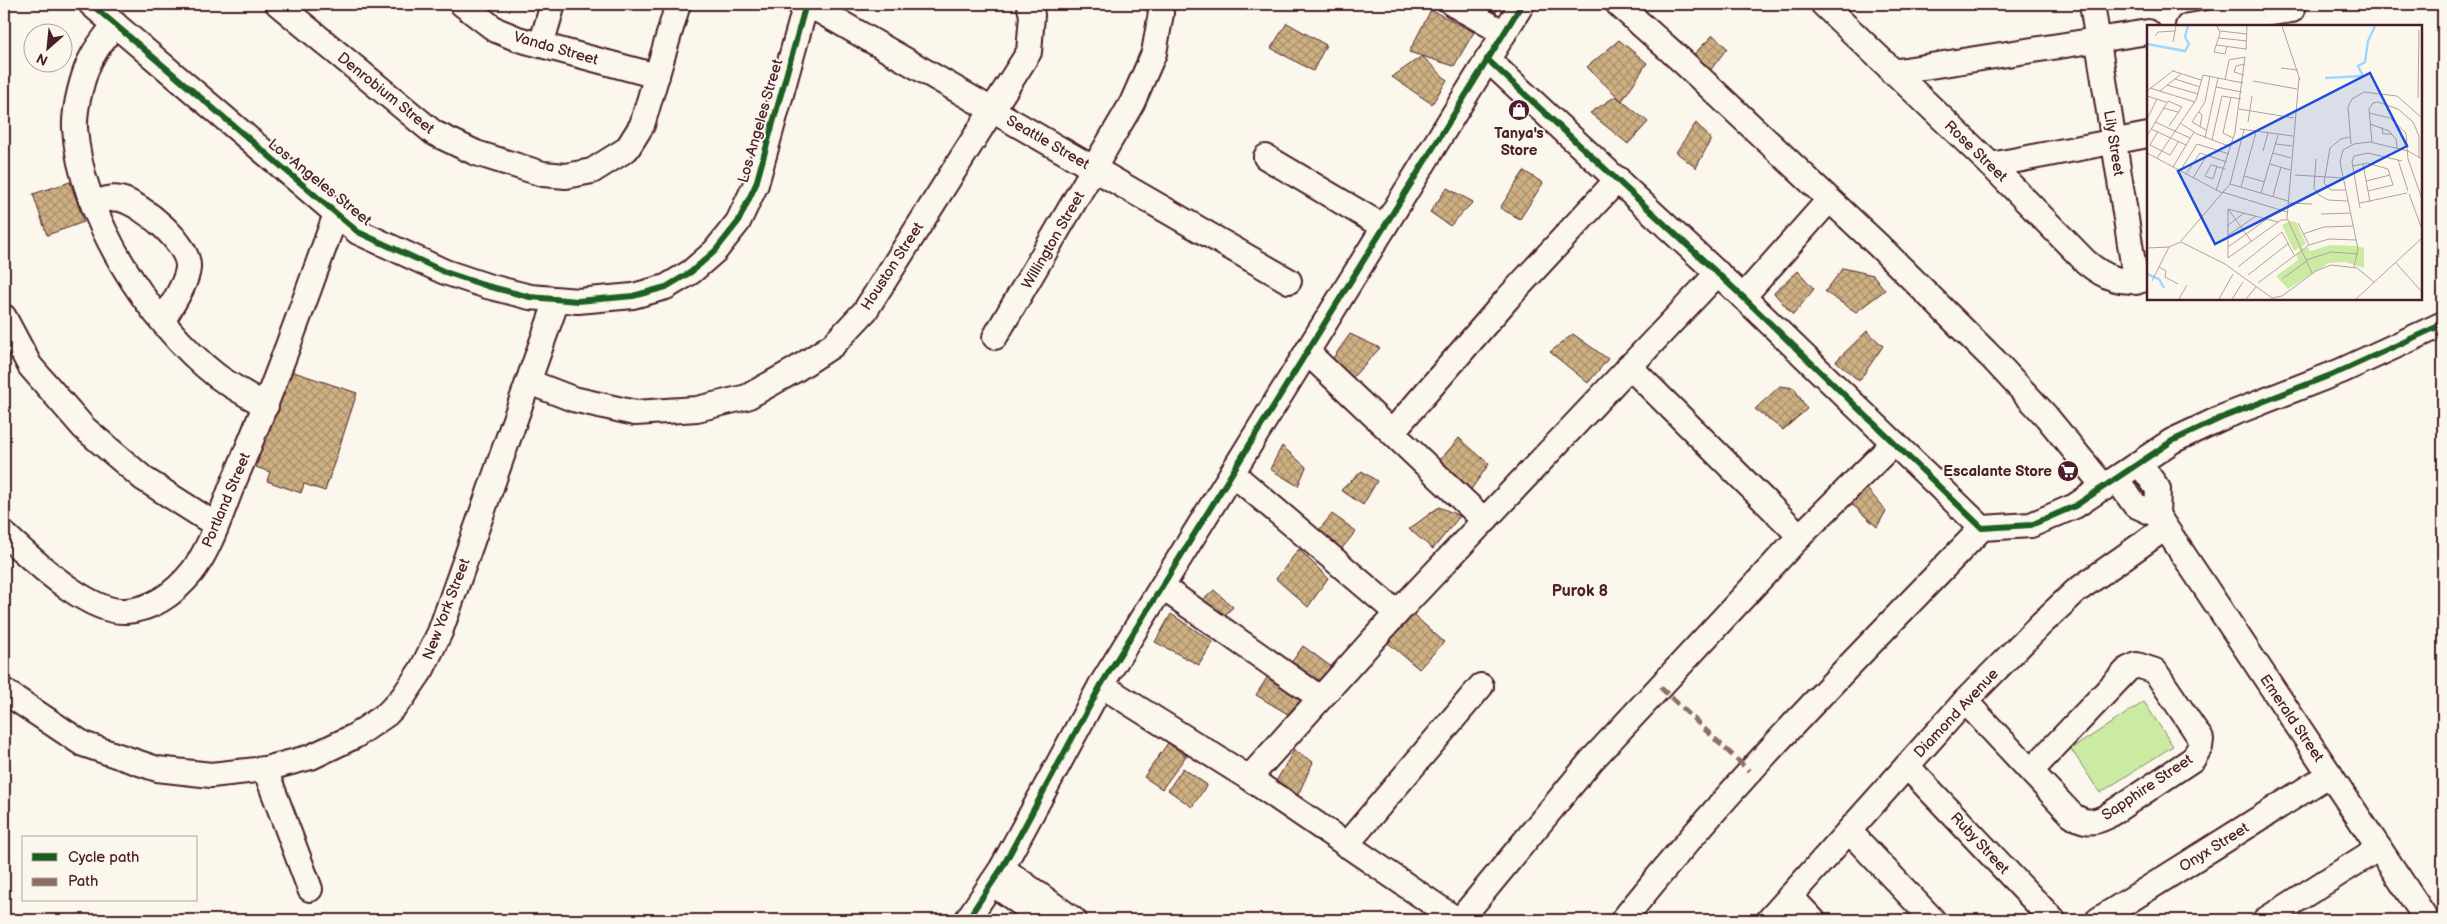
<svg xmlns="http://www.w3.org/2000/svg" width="2447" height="924" viewBox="0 0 2447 924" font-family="'Balsamiq Sans',sans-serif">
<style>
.grass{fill:#cbeba3;stroke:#8a8567}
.building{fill:url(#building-cross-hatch);stroke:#4a1f2b}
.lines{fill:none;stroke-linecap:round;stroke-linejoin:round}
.minor-casing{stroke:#4a1f2b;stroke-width:28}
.minor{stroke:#fbf7ec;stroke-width:24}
.quiet{stroke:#8d6e63;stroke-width:5;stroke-dasharray:10 5;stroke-linecap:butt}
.cycleway-casing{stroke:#fbf7ec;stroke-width:9}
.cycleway{stroke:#1b5e20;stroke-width:6}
.labels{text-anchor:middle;stroke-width:4;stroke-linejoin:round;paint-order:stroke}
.street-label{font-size:15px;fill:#4a1f2b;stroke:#fbf7ec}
.poi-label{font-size:15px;font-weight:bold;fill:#4a1f2b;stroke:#fbf7ec}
.neighbourhood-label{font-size:16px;font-weight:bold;fill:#4a1f2b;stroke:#fbf7ec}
.inset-river{fill:none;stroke:#9ed8fe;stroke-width:2.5}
.inset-road{fill:none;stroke:#b4a19f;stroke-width:1}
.view{fill:#1d4ed8;fill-opacity:0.15;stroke:#1d4ed8;stroke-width:2.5}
.inset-edge{fill:none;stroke:#4a1f2b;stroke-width:2.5}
</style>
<defs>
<pattern id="building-cross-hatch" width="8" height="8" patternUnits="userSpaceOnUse" patternTransform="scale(1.25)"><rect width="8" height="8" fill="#ceb183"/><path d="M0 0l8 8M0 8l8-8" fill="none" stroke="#a98f6b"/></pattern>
</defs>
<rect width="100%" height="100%" fill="#fbf7ec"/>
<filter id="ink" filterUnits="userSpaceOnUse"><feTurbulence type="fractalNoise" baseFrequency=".02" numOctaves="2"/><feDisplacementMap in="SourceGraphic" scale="10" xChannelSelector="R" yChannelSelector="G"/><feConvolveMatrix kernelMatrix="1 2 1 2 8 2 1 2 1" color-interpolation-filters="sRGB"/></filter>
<g filter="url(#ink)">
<!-- grass -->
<polygon class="grass" points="2144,702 2173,746 2100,793 2071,749"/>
<!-- building -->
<g class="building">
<polygon points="1479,4 1500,4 1496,12"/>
<polygon points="1431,10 1474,32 1454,66 1409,52"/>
<polygon points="1287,23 1326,45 1313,71 1271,48"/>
<polygon points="1713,35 1727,48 1709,72 1692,56"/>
<polygon points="1619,40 1647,63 1622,101 1587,67"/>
<polygon points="1422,56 1447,80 1432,104 1392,77"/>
<polygon points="1616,96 1648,122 1628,144 1590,113"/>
<polygon points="1696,123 1711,139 1696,168 1676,152"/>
<polygon points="1524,171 1543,183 1520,219 1500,208"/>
<polygon points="70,182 84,222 47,235 33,194"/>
<polygon points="1447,188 1473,202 1450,226 1430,212"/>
<polygon points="1843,268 1873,275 1885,290 1856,312 1825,292"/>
<polygon points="1798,271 1814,289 1793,315 1774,293"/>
<polygon points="1867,331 1883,346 1859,381 1836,361"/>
<polygon points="1350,334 1380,348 1352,378 1328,365"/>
<polygon points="1573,334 1608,359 1588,383 1550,352"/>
<polygon points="288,370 357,393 325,491 304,484 301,493 267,481 270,472 256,467"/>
<polygon points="1780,386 1794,388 1807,409 1783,430 1755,409"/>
<polygon points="1459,438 1489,464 1467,495 1435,466"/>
<polygon points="1282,446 1306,467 1298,486 1270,469"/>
<polygon points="1362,471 1377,481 1363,505 1341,490"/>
<polygon points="1863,484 1886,511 1877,527 1845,498"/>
<polygon points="1439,507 1460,516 1433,549 1409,529"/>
<polygon points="1332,514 1356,531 1339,552 1315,535"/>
<polygon points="1299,549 1328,578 1308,607 1276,579"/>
<polygon points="1214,590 1233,607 1220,620 1199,604"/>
<polygon points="1407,609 1444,642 1419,669 1387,642"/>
<polygon points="1171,614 1213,642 1199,665 1155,642"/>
<polygon points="1303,646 1333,668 1321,685 1291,663"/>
<polygon points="1270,673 1304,695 1291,716 1256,695"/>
<polygon points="1168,743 1186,756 1162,789 1144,777"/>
<polygon points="1294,750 1313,762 1297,797 1274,785"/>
<polygon points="1183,768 1207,785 1192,807 1168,790"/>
</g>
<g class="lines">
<!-- minor casing -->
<g class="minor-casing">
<g id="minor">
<polyline points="91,4 358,232 445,272 487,286 530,297 578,301 633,296 666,287 691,272 715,251 738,222 756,184 806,4"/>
<polyline points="278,4 434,133 476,153 543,174 566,176 592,171 627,149 642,125 678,4"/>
<polyline points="462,4 496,30 518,39 657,76"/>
<polyline points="808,4 1289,281"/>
<polyline points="1453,4 1504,33"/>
<polyline points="1618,4 1682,61 1879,246 1995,361 2046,416 2105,488"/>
<path d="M1823 4 1991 165 2086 262C2105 278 2123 285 2148 279"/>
<polyline points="2092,4 2136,282"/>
<path d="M115 24C108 34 99 44 93 55 83 72 74 109 75 128 80 215 150 324 217 376 232 387 250 396 266 406"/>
<polyline points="2188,26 2292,10"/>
<polyline points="541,45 553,4"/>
<polyline points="1487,59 1743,297 1982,528 2031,525 2075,506 2172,441 2221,418 2341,371 2443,324"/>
<polyline points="1892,72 2148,32"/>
<polyline points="1266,157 1384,227"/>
<polyline points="1991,165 2148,135"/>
<path d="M94 203C103 200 111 197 120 199 142 204 190 244 188 268 186 286 171 305 163 321"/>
<polyline points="1743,297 1829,200"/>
<polyline points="4,317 30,366 84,428 144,479 216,525"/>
<polyline points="995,337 1132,103 1154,53 1161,13 1159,4"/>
<polyline points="1307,352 1485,521"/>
<polyline points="1629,366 1800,536"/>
<polyline points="529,382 573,399 635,413 697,409 747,397 795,370 833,345 865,311 1029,52 1032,15 1029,4"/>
<polyline points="1392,432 1508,298 1618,179"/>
<polyline points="2140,464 2158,489 2157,515"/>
<polyline points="1232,473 1397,613"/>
<polyline points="2117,480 2135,505 2157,515 2427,920"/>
<path d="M4 534C31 558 88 614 126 611 154 609 175 593 192 572 212 546 222 509 235 479 272 392 304 303 336 214"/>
<polyline points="1162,587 1320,698"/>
<polyline points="1101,685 1249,778 1457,920"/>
<polyline points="4,691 83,744 157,769 211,775 265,769 311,757 355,736 387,714 403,697 422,669 440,632 557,300"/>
<path d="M1965 701 2071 814C2083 823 2092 824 2106 817L2193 759 2200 747 2201 739 2155 671 2137 665 2128 669 2031 771"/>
<polyline points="1907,766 2053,920"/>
<polyline points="265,769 310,889"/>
<polyline points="1249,778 1397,613 1718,273"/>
<polyline points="1849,831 1933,920"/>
<polyline points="1346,845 1481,686"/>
<polyline points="1002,868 1074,920"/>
<polyline points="992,883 1044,920"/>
<polyline points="1790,896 1813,920"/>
<polyline points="967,920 1002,868 1101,685 1522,4"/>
<polyline points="1460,920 1591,761 1800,536 1894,443"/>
<path d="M1623 920C1733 781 1859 656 1982 528"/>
<polyline points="1769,920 1965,701 2042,623 2076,591 2165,528"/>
<polyline points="2098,920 2330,774"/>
<polyline points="2265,920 2379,848"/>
</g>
</g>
<!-- minor -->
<use href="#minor" class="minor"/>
<!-- quiet -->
<polyline class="quiet" points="1660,687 1749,771"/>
<!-- cycleway casing -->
<g class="cycleway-casing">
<g id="cycleway">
<polyline points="91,4 358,232 445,272 487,286 530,297 578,301 633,296 666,287 691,272 715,251 738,222 756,184 806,4"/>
<polyline points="1487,59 1743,297 1982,528 2031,525 2075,506 2172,441 2221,418 2341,371 2443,324"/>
<polyline points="967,920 1002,868 1101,685 1522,4"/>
</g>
</g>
<!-- cycleway -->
<use href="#cycleway" class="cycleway"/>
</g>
</g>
<!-- icons -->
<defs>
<g id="shop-disc" transform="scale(1.125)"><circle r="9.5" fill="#4a1f2b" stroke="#fbf7ec"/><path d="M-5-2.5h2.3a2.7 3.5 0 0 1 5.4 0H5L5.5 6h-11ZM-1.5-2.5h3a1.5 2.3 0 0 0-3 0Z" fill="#fff"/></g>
<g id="supermarket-disc" transform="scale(1.125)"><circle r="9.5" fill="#4a1f2b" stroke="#fbf7ec"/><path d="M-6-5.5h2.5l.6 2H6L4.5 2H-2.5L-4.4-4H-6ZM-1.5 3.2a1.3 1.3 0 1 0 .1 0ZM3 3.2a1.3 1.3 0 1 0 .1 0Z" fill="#fff"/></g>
</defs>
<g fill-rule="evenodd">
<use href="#shop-disc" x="1519" y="110"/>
<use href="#supermarket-disc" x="2068" y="471"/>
</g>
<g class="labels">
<!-- street labels -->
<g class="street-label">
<text transform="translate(556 48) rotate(16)" y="5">Vanda Street</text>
<text transform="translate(386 93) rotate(39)" y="5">Denrobium Street</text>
<text transform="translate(760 121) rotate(-74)" y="5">Los Angeles Street</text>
<text transform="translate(1048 142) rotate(30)" y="5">Seattle Street</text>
<text transform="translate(2114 143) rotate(81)" y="5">Lily Street</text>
<text transform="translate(1976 151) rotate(44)" y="5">Rose Street</text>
<text transform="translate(320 182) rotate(39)" y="5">Los Angeles Street</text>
<text transform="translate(1053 240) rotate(-60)" y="5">Willington Street</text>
<text transform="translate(892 266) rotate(-57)" y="5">Houston Street</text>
<text transform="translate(226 500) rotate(-67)" y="5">Portland Street</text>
<text transform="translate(446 609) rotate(-69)" y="5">New York Street</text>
<text transform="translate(1956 713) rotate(-47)" y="5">Diamond Avenue</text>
<text transform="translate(2292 718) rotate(56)" y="5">Emerald Street</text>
<text transform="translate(2147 787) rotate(-34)" y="5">Sapphire Street</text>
<text transform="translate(1980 843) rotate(47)" y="5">Ruby Street</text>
<text transform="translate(2214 847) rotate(-32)" y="5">Onyx Street</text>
</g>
<!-- poi labels -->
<g class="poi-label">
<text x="1519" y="138">Tanya's<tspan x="1519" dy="17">Store</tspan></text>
<text x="2052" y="476" text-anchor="end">Escalante Store</text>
</g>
<!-- neighbourhood labels -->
<g class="neighbourhood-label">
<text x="1580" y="596">Purok 8</text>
</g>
</g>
<!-- overview -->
<g transform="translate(2147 25)">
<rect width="275" height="275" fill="#fbf7ec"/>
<path d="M143 196 149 197 159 219 155 222 156 225 161 222 163 226 184 220 209 221 217 223V243L198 237 182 238 141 264 129 251 151 235 149 230 153 227 152 223 147 226 135 200Z" fill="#cbeba3"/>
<path class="inset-river" d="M0 19 38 26 42 19 38 12 41 1M178 53 216 51 211 41 218 37 221 16 228 1M0 249 12 254 17 263"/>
<path class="inset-road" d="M70 1 73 8 67 27 78 29 80 21M135 1 153 55M73 6 100 9M8 11 11 7 28 6M72 13 100 16M26 17 29 1M69 20 99 24M99 25 100 1M134 43 151 45M26 46 54 55M97 50 87 47 89 41 98 39M152 53 140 193 165 248M28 54 53 62M106 56 150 64M20 60 51 69M69 62 95 67M3 63 48 77M0 66 27 45M13 66 34 49M0 71 19 77M84 72 76 108 86 113M271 73 272 5M16 83 31 87M92 84 147 93M52 87 55 90 53 102M222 88 243 93 259 108 261 134 275 174M0 94 10 74M8 97 43 113M101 97 105 71M33 98 50 109 84 122M223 99 242 106 249 114 250 123M235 102 236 109H245M4 104 39 120M93 104 146 111M59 105 45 97 58 77 63 51M11 106 3 120 23 130 32 116M0 111 21 76 35 82 22 101M58 113 71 53M65 115 75 71 94 74M225 117 222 84 226 78 231 77 251 84 266 97 272 111V132M129 119 145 121M204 119 201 82 205 74 217 67 250 71 275 93M116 126 121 108M0 128 75 168M126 128 144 133M10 133 49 75 56 50 96 58M169 134 167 163 172 170 181 175 201 176M251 135 261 166M123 139 143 145M216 139 223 177M70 141 66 154 58 151 64 140H65L78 144M206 141 220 138 241 144 246 160 221 166M26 142 47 107M33 146 50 119 82 129M39 149 53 128 80 137M148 150 197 153M97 151 118 157M46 153 60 130M219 156 243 150M83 159 141 176M94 162 109 107M199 165H184L177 158 183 123 194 114 203 112M69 166 88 107 98 32 82 35 78 55M75 167 140 187M114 168 131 110M262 169 275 204M126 171 134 142M141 178 165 179M213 178 260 168M213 183 205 137 207 131 221 128 255 136M81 184V233L134 195H140M81 184 131 197M81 184 105 217M174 189 204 188M151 198 162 220M80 201 97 188M156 209 177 202 206 201M80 211 109 191M34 216 83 159 97 105M81 222 120 194M0 223 22 222 34 217 78 239 125 273 135 271 169 246 184 240 210 243 227 257M159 235 184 227 211 229M249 238 275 267M12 242 19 246 18 252 31 259M91 242 135 207 147 230M207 242 211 224 193 137 196 125 207 119 223 117 261 126 275 134M101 250 142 218M135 254 160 236M5 256 22 222M111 258 162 220 182 214 209 215M32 274 40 260M72 274 86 249M85 274 96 257M99 274 109 262M209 274 275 213"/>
<path class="view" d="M223 48 260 121 68 219 31 146Z"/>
<rect width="275" height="275" class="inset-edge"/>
</g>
<!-- margin -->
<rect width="2447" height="924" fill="none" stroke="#fbf7ec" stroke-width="20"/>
<rect x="10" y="10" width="2427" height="904" fill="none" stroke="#4a1f2b" stroke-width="2" filter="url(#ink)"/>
<!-- legend -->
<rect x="22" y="836" width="175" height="65" fill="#fbf7ec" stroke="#b4a19f"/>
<rect x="32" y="853" width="25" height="8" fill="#1b5e20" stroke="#b4a19f"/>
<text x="68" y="862" font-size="15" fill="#4a1f2b">Cycle path</text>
<rect x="32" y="878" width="25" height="8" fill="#8d6e63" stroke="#b4a19f"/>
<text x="68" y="886" font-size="15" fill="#4a1f2b">Path</text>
<!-- north arrow -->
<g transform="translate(48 48) rotate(207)"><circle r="24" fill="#fbf7ec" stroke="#b4a19f"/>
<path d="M0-4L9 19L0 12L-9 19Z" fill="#4a1f2b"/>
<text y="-8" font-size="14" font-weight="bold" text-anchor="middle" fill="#4a1f2b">N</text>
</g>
</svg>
